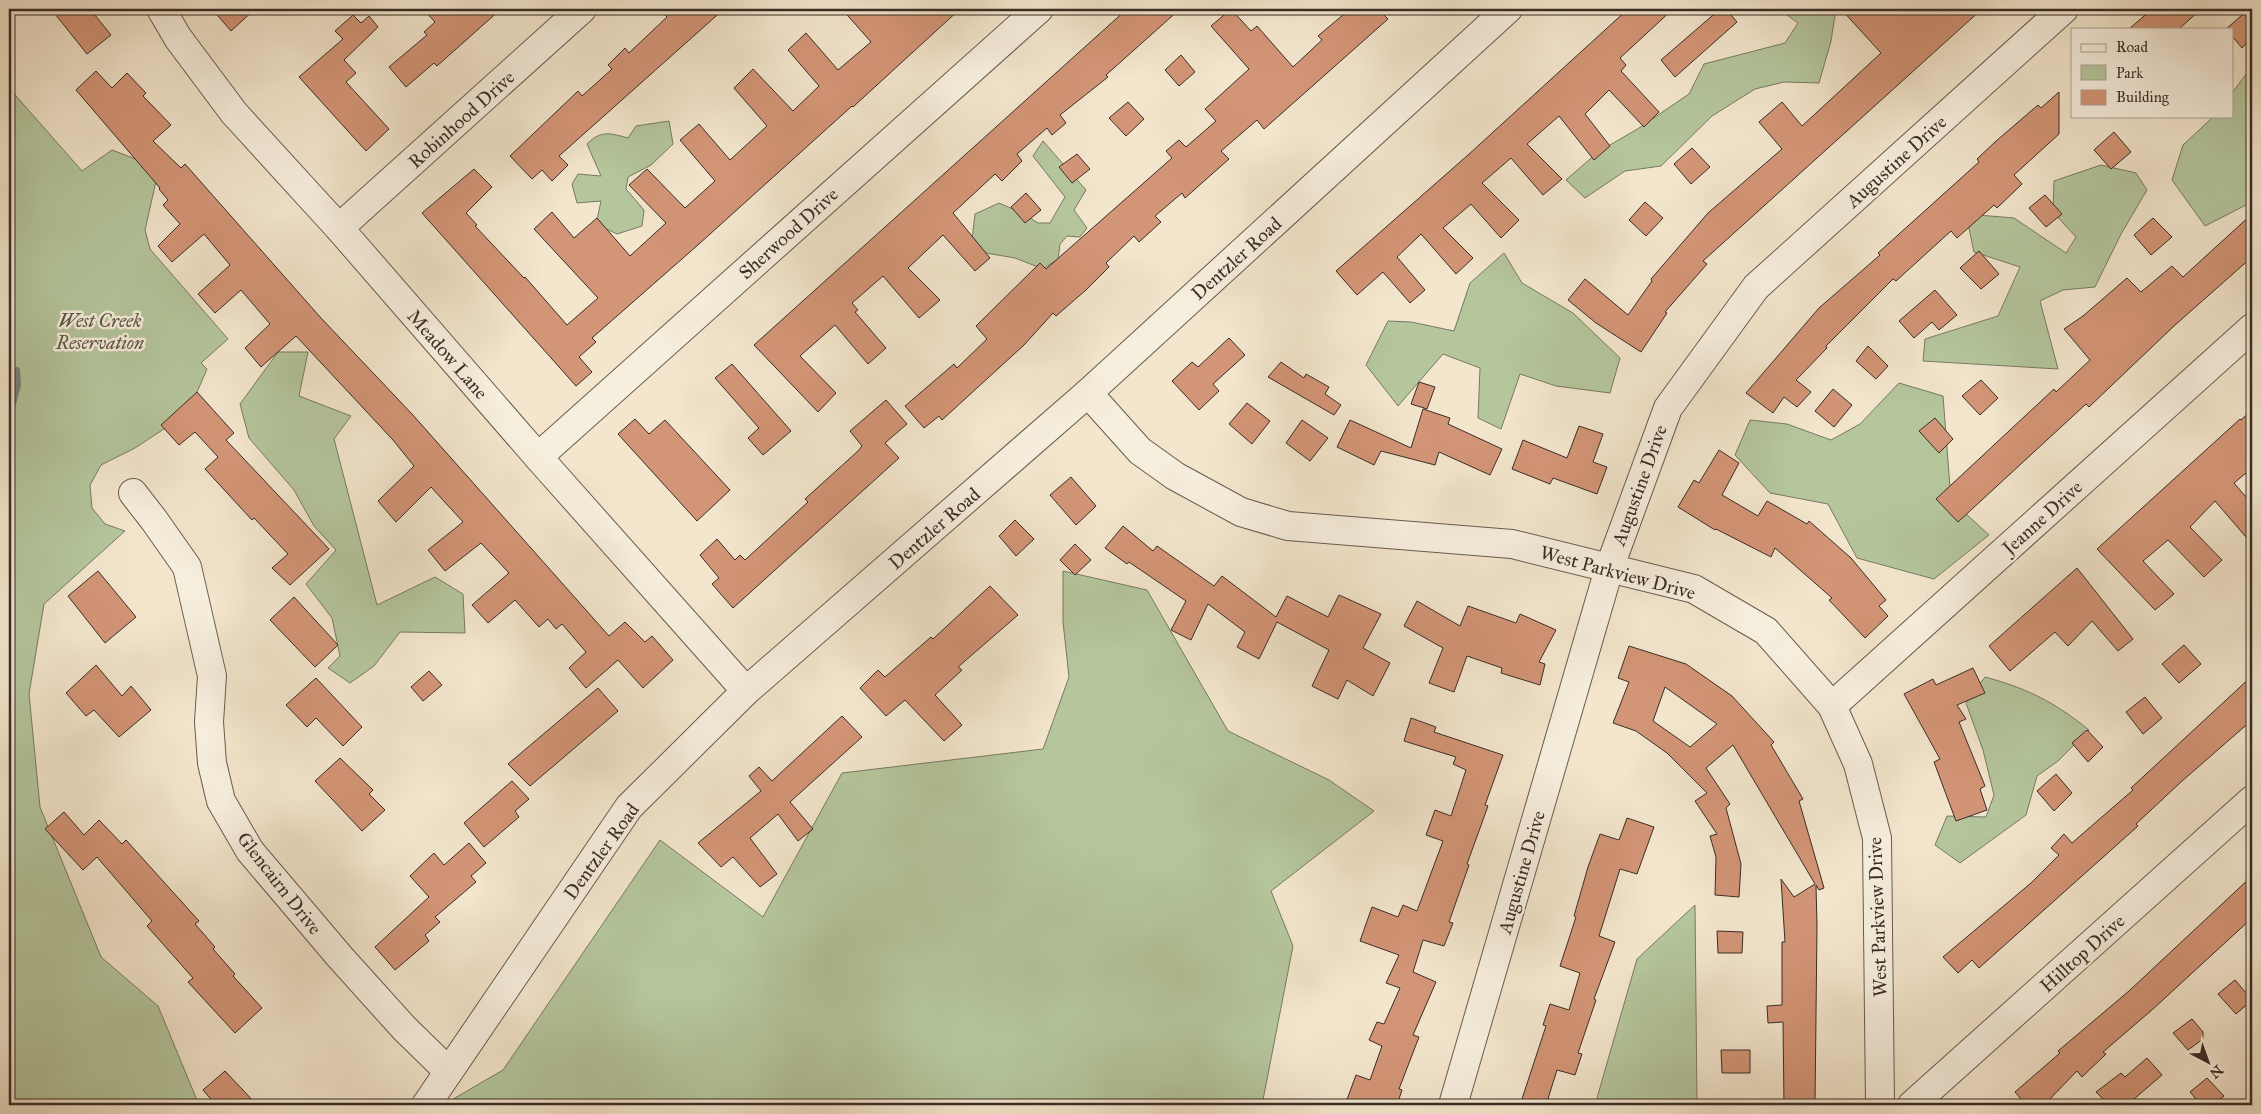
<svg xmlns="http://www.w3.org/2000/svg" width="2261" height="1114" viewBox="0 0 2261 1114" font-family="'IM FELL Great Primer',serif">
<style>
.green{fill:#b5c69d;stroke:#777a62}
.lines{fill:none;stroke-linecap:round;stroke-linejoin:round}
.stream{stroke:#74857e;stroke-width:6}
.building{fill:#d39577;stroke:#392d27;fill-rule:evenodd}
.minor-casing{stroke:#685b50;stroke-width:30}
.minor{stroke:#f7efde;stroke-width:28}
.labels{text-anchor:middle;stroke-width:5;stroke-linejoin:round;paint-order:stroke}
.street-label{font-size:19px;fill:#392d27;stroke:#f7efde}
.park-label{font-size:19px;font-style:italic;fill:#585344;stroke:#f7efde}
</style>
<rect width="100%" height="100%" fill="#f3e6cd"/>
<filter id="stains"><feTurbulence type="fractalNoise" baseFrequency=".004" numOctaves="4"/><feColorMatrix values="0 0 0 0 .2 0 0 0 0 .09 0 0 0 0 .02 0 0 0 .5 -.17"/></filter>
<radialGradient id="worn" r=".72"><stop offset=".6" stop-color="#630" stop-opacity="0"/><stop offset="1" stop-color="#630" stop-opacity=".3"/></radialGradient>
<!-- green -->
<g class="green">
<polygon points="1779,9 1836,9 1831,41 1819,83 1784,82 1755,89 1712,116 1661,166 1625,171 1585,198 1566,180 1598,152 1639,128 1689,94 1704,64 1785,43 1798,23"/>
<polygon points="2247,73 2252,73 2252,181 2248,204 2205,226 2172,180 2183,145 2214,116 2232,116 2232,93"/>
<polygon points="9,88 82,171 112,150 159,168 145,230 150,249 228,339 201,363 207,369 188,413 135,448 101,465 90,485 92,508 105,524 125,531 44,604 29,694 40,807 101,957 158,1006 199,1105 9,1105"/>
<path d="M669 121 673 144 651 165 628 177 626 189 644 210 642 226 617 234 596 224 601 201 577 203 572 184 578 174 601 176 587 144C601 130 610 133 628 138L636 126Z"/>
<polygon points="1043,141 1086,190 1074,210 1087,228 1080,237 1067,236 1060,244 1058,259 1043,269 1015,258 986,253 972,240 975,214 999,203 1022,213 1038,223 1050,223 1065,197 1033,156"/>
<polygon points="2101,165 2136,173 2147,190 2121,234 2095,287 2063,290 2040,301 2058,369 1923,361 1925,339 1998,316 2020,267 1974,252 1966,214 2014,218 2066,253 2076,237 2053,212 2054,181"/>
<polygon points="1504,253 1522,283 1573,313 1620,358 1610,393 1556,386 1520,374 1501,429 1478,418 1480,368 1443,354 1398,406 1366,365 1388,321 1411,322 1454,331 1470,283"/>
<polygon points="278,352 308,352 299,396 351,416 334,439 377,605 435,577 463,594 465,633 400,632 374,666 350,683 328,668 340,656 332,618 306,584 336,550 314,526 294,490 249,438 240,404"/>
<polygon points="1899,383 1943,396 1951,500 1989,535 1934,579 1857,558 1828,504 1770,493 1735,455 1750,420 1787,424 1831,440 1860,424"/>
<polygon points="1063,571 1147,590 1228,731 1329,780 1374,811 1271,891 1293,946 1262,1105 443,1105 503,1070 660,840 763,917 842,773 1043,749 1069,677 1063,622"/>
<path d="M1985 677C2029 689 2054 702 2089 730L2058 761 2037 776 2026 815 1960 863 1935 845 1947 816 1986 817 1994 795 1983 750 1966 703Z"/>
<polygon points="1695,905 1697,1105 1595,1105 1637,959"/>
</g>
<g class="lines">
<!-- stream -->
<polyline class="stream" points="9,419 18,385 17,370"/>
</g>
<!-- building -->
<g class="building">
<polygon points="51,9 90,9 111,35 87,54"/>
<polygon points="212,9 255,9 231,31"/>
<polygon points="423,9 501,9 437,66 434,63 406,87 389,67 427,35 424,32 435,22"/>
<polygon points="659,9 724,9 559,156 568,165 552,181 542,170 532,179 510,156 578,91 582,96 612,69 608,65 625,48 629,53 667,17"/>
<polygon points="842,9 960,9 853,107 852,106 699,244 592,338 596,342 579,357 592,372 576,386 422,213 474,169 492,187 466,213 477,225 475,226 524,278 525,277 567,325 598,298 534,229 552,212 574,238 597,218 630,256 666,223 629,185 647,169 685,208 715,181 680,140 699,124 730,160 767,126 734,88 753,69 793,111 819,86 788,50 806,33 838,70 871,42"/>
<polygon points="1127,9 1180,9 1106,75 1108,77 1060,115 1066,123 1052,135 1047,128 1017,154 1022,161 1002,181 995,174 953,213 990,258 975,271 943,235 908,268 940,300 919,318 883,276 852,303 858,310 855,312 886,348 868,364 835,325 800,356 836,393 818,412 754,345"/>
<polygon points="1231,9 1251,31 1257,26 1293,67 1322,40 1318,36 1350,9 1378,9 1388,19 1264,129 1257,120 1221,151 1229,159 1185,198 1182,193 1155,216 1161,222 1139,242 1134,236 1106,263 1109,267 1086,290 1056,316 1053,313 1024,345 942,420 939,416 924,428 905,406 954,364 957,368 987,339 976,326 1040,263 1046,269 1172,158 1166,151 1179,140 1186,147 1216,121 1205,109 1249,69 1211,26"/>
<polygon points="1628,9 1673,9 1620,58 1626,65 1621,71 1659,112 1644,127 1609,90 1585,114 1610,146 1594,160 1559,116 1527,144 1562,179 1543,195 1511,158 1482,183 1519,220 1501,238 1471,204 1443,228 1473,258 1456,274 1421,234 1397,257 1425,290 1410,303 1383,272 1357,295 1336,271 1468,155"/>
<polygon points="1720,9 1726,9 1737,22 1675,77 1661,60"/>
<polygon points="1841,9 1982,9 1703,261 1707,264 1665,312 1667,313 1641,352 1596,323 1568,300 1585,279 1628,315 1652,281 1651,279 1708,213 1782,149 1759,122 1782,102 1802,126 1881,53"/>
<polygon points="2152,9 2201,9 2179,29 2129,29"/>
<polygon points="2249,9 2252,9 2252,38 2242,48 2232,36 2232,29 2226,29"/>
<polygon points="353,15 361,23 369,16 378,27 344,60 356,73 346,82 389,129 366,151 299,77 343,39 335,31"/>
<polygon points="1181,55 1195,72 1179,86 1165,70"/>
<polygon points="96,71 112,88 127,73 146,93 143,96 171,125 153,141 181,168 185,164 321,318 412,414 609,636 625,622 645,642 652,636 673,660 643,688 618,660 586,688 569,668 586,652 562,624 556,629 548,619 539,627 515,600 488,623 472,605 509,573 481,543 445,571 428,550 463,522 431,487 396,522 378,501 414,466 393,440 296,336 261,367 245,348 270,324 241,290 215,313 198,294 230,265 204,234 172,262 158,246 180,224 163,205 168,200 159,189 160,188 76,90"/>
<polygon points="2059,92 2059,134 2014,175 2022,184 1997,208 1994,205 1957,238 1951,231 1896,281 1893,279 1826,346 1827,348 1796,380 1811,392 1797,407 1784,397 1773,413 1746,393 1819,308 1880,255 1878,253 1979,162 1977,159 1995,142 2038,105 2041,108"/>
<polygon points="1128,102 1144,119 1126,136 1109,118"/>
<polygon points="2114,132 2131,152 2111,169 2094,150"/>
<polygon points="1692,148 1710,167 1691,184 1674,164"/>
<polygon points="1077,154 1090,169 1072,183 1059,167"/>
<polygon points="1026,193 1041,210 1025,223 1011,207"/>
<polygon points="2045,195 2062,214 2046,227 2029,208"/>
<polygon points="1645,202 1663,218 1646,236 1629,220"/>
<polygon points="2252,214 2252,257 2174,326 2089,407 2086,404 1958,522 1936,499 2054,389 2056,392 2090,360 2064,329 2083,316 2127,278 2141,292 2172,266 2183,277"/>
<polygon points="2153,218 2172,237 2151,255 2134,235"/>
<polygon points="1979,251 1999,274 1981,289 1960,268"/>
<polygon points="1935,290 1957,315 1939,330 1932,322 1914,338 1899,321"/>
<polygon points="1229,338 1245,355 1213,384 1219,391 1199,410 1172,381 1192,362 1198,367"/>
<polygon points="1868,346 1888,366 1876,379 1856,361"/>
<polygon points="1281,362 1304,378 1306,374 1329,387 1325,394 1341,405 1334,415 1268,377"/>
<polygon points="732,364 791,431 763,455 748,438 759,428 715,378"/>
<polygon points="1981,380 1998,398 1980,415 1962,396"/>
<polygon points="1419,382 1435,387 1427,409 1411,404"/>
<polygon points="1833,389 1852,405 1834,427 1815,411"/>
<polygon points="197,392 234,433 226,440 329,549 290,585 272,568 288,554 254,518 252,520 205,469 218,457 195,432 179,445 161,425"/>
<polygon points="886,400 907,424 885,443 899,458 733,608 712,584 719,578 700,555 717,539 735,560 740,555 745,560 808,502 805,499 858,451 862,446 850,431"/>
<polygon points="1247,403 1270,421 1252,444 1229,424"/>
<polygon points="1423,409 1450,418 1448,424 1502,449 1490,475 1439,452 1435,465 1381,451 1374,465 1337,447 1350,420 1411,448"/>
<polygon points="2252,410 2252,468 2234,483 2252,504 2252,544 2215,501 2190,527 2222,560 2204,577 2168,540 2143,561 2174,594 2155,610 2097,549 2240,419 2241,420"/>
<polygon points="1935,418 1953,439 1939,453 1919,431"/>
<polygon points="635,419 649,434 665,420 730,490 697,521 618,434"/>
<polygon points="1302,420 1328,438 1310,461 1286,443"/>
<polygon points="1579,426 1603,434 1593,462 1607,467 1597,494 1553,478 1550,484 1512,469 1523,440 1567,458"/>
<polygon points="1719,450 1739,463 1722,495 1758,516 1767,501 1807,524 1809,521 1851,558 1886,600 1879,606 1888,616 1865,638 1829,600 1832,598 1775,548 1771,557 1716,529 1715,530 1678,507 1694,480 1699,483"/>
<polygon points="1071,477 1096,506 1076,525 1050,495"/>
<polygon points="1015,520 1034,539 1016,556 999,536"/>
<polygon points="1123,526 1153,551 1157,546 1214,586 1222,576 1276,617 1287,596 1328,617 1339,595 1381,614 1363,648 1390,663 1373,696 1347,680 1338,699 1312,686 1329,650 1277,622 1259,659 1237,647 1245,632 1208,604 1191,640 1171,630 1186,601 1129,562 1127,564 1105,548"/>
<polygon points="1075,544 1091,560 1075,575 1060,560"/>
<polygon points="2077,568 2133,639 2118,651 2092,621 2068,646 2055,632 2010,671 1989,646"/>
<polygon points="98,571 136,617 105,643 68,596"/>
<polygon points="990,586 1018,615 958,667 962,670 935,695 962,725 944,741 905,700 886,716 860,688 878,670 885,677 931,637 933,639"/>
<polygon points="294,597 338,645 315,667 270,620"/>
<polygon points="1417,601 1460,626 1468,606 1516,623 1520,614 1556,630 1539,662 1545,664 1540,685 1501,673 1502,668 1467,656 1454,692 1429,683 1443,648 1404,626"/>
<polygon points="2184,645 2201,664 2179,683 2162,664"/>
<path d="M1629 646 1686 664 1732 696 1774 742 1771 745 1803 799 1799 801 1824 888 1819 890 1816 885 1817 926 1815 1105H1784L1783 1022 1768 1023 1767 1006 1782 1005V942H1785L1781 879 1794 897 1815 884 1733 745 1706 768 1730 804 1726 808 1741 864 1739 897 1715 895 1716 857 1710 836 1717 834 1695 801 1707 793 1667 753 1636 731 1613 723 1629 682 1618 678ZM1665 687 1717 724 1690 747 1653 721Z"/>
<polygon points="96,665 122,696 131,686 151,710 119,737 94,710 86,716 66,693"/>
<polygon points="1973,668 1985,693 1957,705 1966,719 1959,722 1985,786 1980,789 1987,810 1956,821 1934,762 1940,759 1904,694 1933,679 1936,685"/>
<polygon points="429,671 442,685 423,701 411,687"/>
<polygon points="2252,676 2252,720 2181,782 2136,824 2138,826 1979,968 1972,960 1958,973 1943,957 2031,883 2059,855 2051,848 2064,834 2072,843 2133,790 2131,788"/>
<polygon points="316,678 362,727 343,746 316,718 307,727 286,705"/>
<polygon points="598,688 618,711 530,786 508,764"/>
<polygon points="2145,697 2162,718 2143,734 2126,712"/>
<polygon points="842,716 862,737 790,802 813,829 798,841 778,814 750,838 777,874 760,887 733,857 721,867 698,843 761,791 749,776 759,767 772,781"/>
<polygon points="1411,718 1436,727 1434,732 1503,755 1485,805 1488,806 1467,864 1469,865 1449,922 1453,923 1444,946 1423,940 1413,972 1436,982 1413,1035 1419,1037 1399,1089 1402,1090 1397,1105 1345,1105 1356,1075 1370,1080 1382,1046 1369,1040 1377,1022 1384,1024 1400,988 1386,983 1399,955 1360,941 1372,907 1398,917 1403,905 1417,911 1443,841 1426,835 1435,810 1451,816 1466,770 1453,764 1456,757 1404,741"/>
<polygon points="2087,730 2103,747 2088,762 2072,743"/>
<polygon points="340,758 373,790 369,794 385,810 362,831 315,781"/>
<polygon points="2056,774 2072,793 2054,811 2037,791"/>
<polygon points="512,781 529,799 515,811 519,817 484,847 464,823"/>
<polygon points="64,812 84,835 99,820 122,844 126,840 199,921 195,924 215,947 213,949 235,974 233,976 262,1008 235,1033 188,982 193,978 147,926 152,921 97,857 83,870 45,829"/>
<polygon points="1627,818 1654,827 1637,874 1620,869 1599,936 1615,942 1594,999 1596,1000 1578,1053 1582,1054 1575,1075 1557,1070 1546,1105 1520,1105 1546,1026 1543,1025 1550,1004 1569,1010 1580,973 1560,966 1576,917 1574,916 1588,867 1600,834 1619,840"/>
<polygon points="469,843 486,863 471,876 476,882 435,917 440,922 425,935 429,941 395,970 375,947 429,897 410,876 434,853 444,865"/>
<polygon points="2252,876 2252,918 2153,1009 2103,1052 2106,1054 2082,1077 2077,1071 2044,1105 2026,1105 2015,1092 2060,1053 2058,1051 2129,991"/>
<polygon points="1717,931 1743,932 1742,953 1718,953"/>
<polygon points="2235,980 2252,1000 2236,1014 2218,994"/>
<polygon points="2192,1019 2203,1032 2203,1039 2188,1050 2173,1033"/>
<polygon points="1721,1050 1750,1050 1750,1073 1722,1073"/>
<polygon points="2147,1058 2162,1075 2127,1105 2109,1105 2096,1092 2121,1073 2125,1077"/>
<polygon points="225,1071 257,1105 216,1105 203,1090"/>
<polygon points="2207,1078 2224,1096 2213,1105 2201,1105 2190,1092"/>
</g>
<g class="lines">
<!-- minor casing -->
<g class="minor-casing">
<g id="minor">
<polyline points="161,9 178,38 234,113 339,228 538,457 746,691"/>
<polyline points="339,228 582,9"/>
<polyline points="1088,393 1140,451 1175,476 1241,512 1288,526 1512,544 1694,589 1766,631 1832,706 1858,764 1877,838 1880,1105"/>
<polyline points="538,457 1039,9"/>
<polyline points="133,493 154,520 187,567 212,676 209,722 212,763 221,801 250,851 340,957 404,1028 448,1071"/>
<polyline points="1832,706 2252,328"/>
<polyline points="426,1105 629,807 746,691 1088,393 1508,9"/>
<polyline points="1453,1105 1609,569 1668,408 1756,287 2064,9"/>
<polyline points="1912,1105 2252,800"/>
</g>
</g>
<!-- minor -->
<use href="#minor" class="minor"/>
</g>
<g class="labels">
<!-- street labels -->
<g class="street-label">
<text transform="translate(461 119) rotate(-42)" y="7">Robinhood Drive</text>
<text transform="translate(1896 161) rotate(-42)" y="7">Augustine Drive</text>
<text transform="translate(788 233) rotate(-42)" y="7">Sherwood Drive</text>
<text transform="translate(1236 258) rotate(-42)" y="7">Dentzler Road</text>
<text transform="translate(448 354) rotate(49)" y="7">Meadow Lane</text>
<text transform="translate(1639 485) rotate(-70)" y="7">Augustine Drive</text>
<text transform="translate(2042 517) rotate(-42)" y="7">Jeanne Drive</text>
<text transform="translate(934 528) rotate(-41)" y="7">Dentzler Road</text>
<text transform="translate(1618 572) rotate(15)" y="7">West Parkview Drive</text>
<text transform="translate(601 851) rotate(-54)" y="7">Dentzler Road</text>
<text transform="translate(1521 872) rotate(-74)" y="7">Augustine Drive</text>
<text transform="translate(280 883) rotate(52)" y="7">Glencairn Drive</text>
<text transform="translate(1877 917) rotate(-92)" y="7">West Parkview Drive</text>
<text transform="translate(2082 953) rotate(-42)" y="7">Hilltop Drive</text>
</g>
<!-- park labels -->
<g class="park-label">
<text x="100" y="327">West Creek<tspan x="100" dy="22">Reservation</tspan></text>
</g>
</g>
<!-- margin -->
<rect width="2261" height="1114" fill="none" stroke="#f3e6cd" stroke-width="30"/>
<rect x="10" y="10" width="2241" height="1094" fill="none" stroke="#392d27" stroke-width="2.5"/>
<rect x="15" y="15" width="2231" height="1084" fill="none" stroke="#392d27"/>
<!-- legend -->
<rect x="2071" y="28" width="162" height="90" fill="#f7efde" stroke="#aba195"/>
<rect x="2081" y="44" width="25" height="8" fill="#f7efde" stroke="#aba195"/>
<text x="2116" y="52" font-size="15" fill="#392d27">Road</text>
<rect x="2081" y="65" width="25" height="15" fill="#b5c69d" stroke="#aba195"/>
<text x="2116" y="78" font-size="15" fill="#392d27">Park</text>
<rect x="2081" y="90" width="25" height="15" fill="#d39577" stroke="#aba195"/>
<text x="2116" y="102" font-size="15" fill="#392d27">Building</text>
<!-- north arrow -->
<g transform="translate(2208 1062) rotate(139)" stroke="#f7efde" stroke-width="4" paint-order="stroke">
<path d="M0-4L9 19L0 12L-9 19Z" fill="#392d27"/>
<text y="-8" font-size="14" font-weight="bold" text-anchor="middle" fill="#392d27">N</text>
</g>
<rect width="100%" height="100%" filter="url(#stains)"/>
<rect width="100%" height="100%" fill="url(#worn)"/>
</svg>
